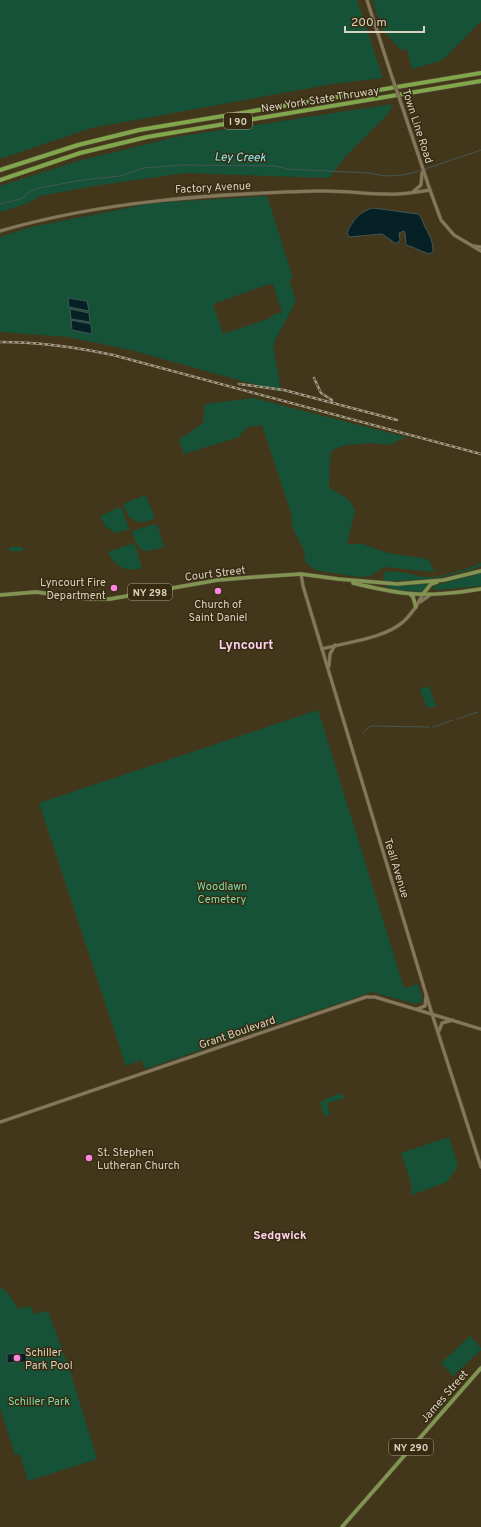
<svg xmlns="http://www.w3.org/2000/svg" width="481" height="1527" viewBox="0 0 481 1527" font-family="Overpass,sans-serif">
<style>
.green{fill:#155238;fill-rule:evenodd}
.water{fill:#052125;stroke:#455654}
.lines{fill:none;stroke-linecap:round;stroke-linejoin:round}
.stream{stroke:#455654;stroke-width:1}
.minor-casing{stroke:#5d543c;stroke-width:4}
.major-casing{stroke:#5d543c;stroke-width:4.5}
.highway-casing{stroke:#5d543c;stroke-width:5}
.minor{stroke:#84775a;stroke-width:3}
.major{stroke:#829452;stroke-width:3.5}
.highway{stroke:#80a74c;stroke-width:4}
.rail-casing{stroke:#a49c88;stroke-width:2.5}
.rail{stroke:#372c11;stroke-width:1;stroke-dasharray:3;stroke-linecap:butt}
.minor-bridge-casing{stroke:#5d543c;stroke-width:4;stroke-linecap:butt}
.minor-bridge{stroke:#84775a;stroke-width:3}
.poi-dot{fill:#fe85e0;stroke:#372c11;stroke-width:1.5}
.labels{text-anchor:middle;stroke-width:3;stroke-linejoin:round;paint-order:stroke}
.shield{fill:#372c11;stroke:#a8a08d;stroke-width:1}
.shield-label{font-size:10px;font-weight:bold;fill:#d9d2c2}
.street-label{font-size:11px;fill:#d9d2c2;stroke:#372c11}
.poi-label{font-size:11px;fill:#d9d2c2;stroke:#372c11;text-anchor:start}
.park-label{font-size:11px;fill:#7bdbab;stroke:#372c11}
.water-label{font-size:12px;font-style:italic;fill:#8ceaf8;stroke:#372c11}
.neighbourhood-label{font-size:12px;font-weight:bold;fill:#fcd2ef;stroke:#372c11}
.quarter-label{font-size:13px;font-weight:bold;fill:#fcd2ef;stroke:#372c11}
</style>
<rect width="100%" height="100%" fill="#42371b"/>
<!-- green -->
<g class="green">
<polygon points="0,0 357,0 383,78 332,84 91,128 0,159"/>
<polygon points="372,0 481,0 481,21 443,60 412,69 407,50 400,49 383,31"/>
<polygon points="393,104 389,113 344,158 329,178 185,173 100,185 40,196 26,204 0,212 0,186 78,161 176,137"/>
<path d="M267 196 293 278 289 280 296 301 273 344 281 392 131 350 68 337 0 332V237L31 227 153 203ZM273 284 282 312 271 316V318L223 334 213 304 267 285Z"/>
<polygon points="253,398 406,437 389,445 374,443 346,445 332,450 330,458 329,487 349,500 355,510 347,544 362,544 388,553 428,559 435,572 384,567 371,576 359,577 315,570 305,562 304,550 293,529 291,513 262,425 247,427 239,437 184,454 179,440 203,423 205,404"/>
<polygon points="143,496 146,497 155,518 149,521 136,522 129,517 123,504"/>
<polygon points="120,507 122,509 129,529 116,533 106,527 100,516"/>
<polygon points="155,524 158,526 164,547 153,550 143,551 135,541 132,531"/>
<path d="M131 544 135 545 142 568C127 573 114 566 108 552Z"/>
<polygon points="10,547 22,547 23,551 10,551 9,550"/>
<path d="M481 563V566C451 578 418 581 385 581L383 578 384 573C391 568 414 576 424 577 443 578 464 570 481 563Z"/>
<polygon points="481,573 481,586 435,590 433,588 434,586"/>
<polygon points="428,583 422,592 389,589 386,587 388,585"/>
<polygon points="429,686 436,706 429,708 426,706 420,689"/>
<polygon points="318,710 404,988 418,984 423,1001 416,1004 372,992 145,1069 141,1060 126,1066 39,803"/>
<polygon points="340,1093 341,1096 344,1095 344,1098 327,1103 330,1114 324,1116 320,1102"/>
<path d="M449 1137 458 1166 447 1182 411 1195C414 1185 404 1163 401 1153Z"/>
<polygon points="0,1287 8,1293 18,1309 31,1306 33,1314 48,1311 70,1371 97,1459 28,1481 20,1454 15,1455 0,1408"/>
<polygon points="470,1336 481,1348 481,1350 453,1376 441,1363"/>
</g>
<!-- water -->
<g class="water">
<path d="M373 208 418 214C423 218 423 224 426 229 430 236 433 242 433 251L430 254C424 253 414 247 406 245L405 233 404 231 399 233 400 240 398 243H395L382 234 349 237 347 233C352 221 360 211 373 208Z"/>
<polygon points="68,298 87,301 89,311 69,307"/>
<polygon points="70,309 89,313 90,322 71,319"/>
<polygon points="71,320 91,324 92,334 72,330"/>
<polygon points="26,1353 27,1362 7,1363 7,1354"/>
</g>
<g class="lines">
<!-- stream -->
<g class="stream">
<polyline points="425,169 481,150"/>
<path d="M0 204 21 199 34 189 82 180 119 176 144 168 182 165 275 166 287 169 369 173C387 178 404 176 422 170"/>
<polyline points="457,719 478,712"/>
<polyline points="433,727 453,720"/>
<polyline points="362,734 370,726 429,727"/>
</g>
<!-- minor casing -->
<g class="minor-casing">
<g id="minor">
<polyline points="367,0 392,77"/>
<polyline points="401,103 430,190 441,220 454,235 481,251"/>
<polyline points="414,191 421,185 422,173"/>
<path d="M0 231C103 201 211 194 318 191 341 190 364 194 387 194 402 195 416 192 430 190"/>
<polyline points="473,246 481,247"/>
<polyline points="301,574 303,586 432,1014 481,1167"/>
<polyline points="420,602 430,595"/>
<path d="M322 649C347 642 383 639 403 622 412 614 418 604 423 594"/>
<polyline points="329,666 330,654 335,645"/>
<polyline points="417,1009 425,1006 426,996"/>
<polyline points="439,1031 442,1023 453,1020"/>
<polyline points="0,1122 366,997 375,997 481,1029"/>
</g>
</g>
<!-- major casing -->
<g class="major-casing">
<g id="major">
<path d="M353 583C370 587 387 591 404 593 426 596 459 593 481 589"/>
<polyline points="410,594 413,597 416,607"/>
<polyline points="423,594 431,584 437,582"/>
<polyline points="0,595 36,592 87,599 110,599 218,580 255,577 301,574 338,579 397,584 444,580 481,571"/>
<polyline points="342,1527 481,1368"/>
</g>
</g>
<!-- highway casing -->
<g class="highway-casing">
<g id="highway">
<polyline points="0,170 78,145 139,130 481,73"/>
<polyline points="0,180 80,153 147,137 481,81"/>
</g>
</g>
<!-- minor -->
<use href="#minor" class="minor"/>
<!-- major -->
<use href="#major" class="major"/>
<!-- highway -->
<use href="#highway" class="highway"/>
<!-- rail casing -->
<g class="rail-casing">
<g id="rail">
<path d="M0 342C38 342 75 347 113 355L481 454"/>
<polyline points="314,378 321,393 332,400"/>
<polyline points="239,384 284,390 397,420"/>
</g>
</g>
<!-- rail -->
<use href="#rail" class="rail"/>
<!-- minor-bridge casing -->
<g class="minor-bridge-casing">
<polyline id="minor-bridge" points="392,77 401,103"/>
</g>
<!-- minor-bridge -->
<use href="#minor-bridge" class="minor-bridge"/>
</g>
<!-- markers -->
<g class="poi-dot">
<circle cx="114" cy="588" r="4"/>
<circle cx="218" cy="591" r="4"/>
<circle cx="89" cy="1158" r="4"/>
<circle cx="17" cy="1358" r="4"/>
</g>
<g class="labels">
<!-- shield labels -->
<g class="shield">
<rect x="224" y="113" width="28" height="16" rx="3"/>
<rect x="128" y="584" width="44" height="16" rx="3"/>
<rect x="389" y="1439" width="44" height="16" rx="3"/>
</g>
<g class="shield-label">
<text x="238" y="125">I 90</text>
<text x="150" y="596">NY 298</text>
<text x="411" y="1451">NY 290</text>
</g>
<!-- street labels -->
<g class="street-label">
<text transform="translate(320 99) rotate(-9)" y="4">New York State Thruway</text>
<text transform="translate(418 126) rotate(72)" y="4">Town Line Road</text>
<text transform="translate(213 187) rotate(-3)" y="4">Factory Avenue</text>
<text transform="translate(215 573) rotate(-7)" y="4">Court Street</text>
<text transform="translate(397 868) rotate(73)" y="4">Teall Avenue</text>
<text transform="translate(237 1032) rotate(-19)" y="4">Grant Boulevard</text>
<text transform="translate(444 1396) rotate(-49)" y="4">James Street</text>
</g>
<!-- poi labels -->
<g class="poi-label">
<text x="106" y="586" text-anchor="end">Lyncourt Fire<tspan x="106" dy="13">Department</tspan></text>
<text x="218" y="608" text-anchor="middle">Church of<tspan x="218" dy="13">Saint Daniel</tspan></text>
<text x="97" y="1156">St. Stephen<tspan x="97" dy="13">Lutheran Church</tspan></text>
<text x="25" y="1356">Schiller<tspan x="25" dy="13">Park Pool</tspan></text>
</g>
<!-- park labels -->
<g class="park-label">
<text x="222" y="890">Woodlawn<tspan x="222" dy="13">Cemetery</tspan></text>
<text x="39" y="1405">Schiller Park</text>
</g>
<!-- water labels -->
<g class="water-label">
<text transform="translate(240 157) rotate(1)" y="4">Ley Creek</text>
</g>
<!-- neighbourhood labels -->
<g class="neighbourhood-label">
<text x="280" y="1239">Sedgwick</text>
</g>
<!-- quarter labels -->
<g class="quarter-label">
<text x="246" y="649">Lyncourt</text>
</g>
</g>
<!-- scale -->
<path d="M345 26v6h79v-6" fill="none" stroke="#d9d2c2" stroke-width="2"/>
<text x="351" y="26" font-size="12" fill="#d9d2c2" stroke="#372c11" stroke-width="3" paint-order="stroke">200 m</text>
</svg>
